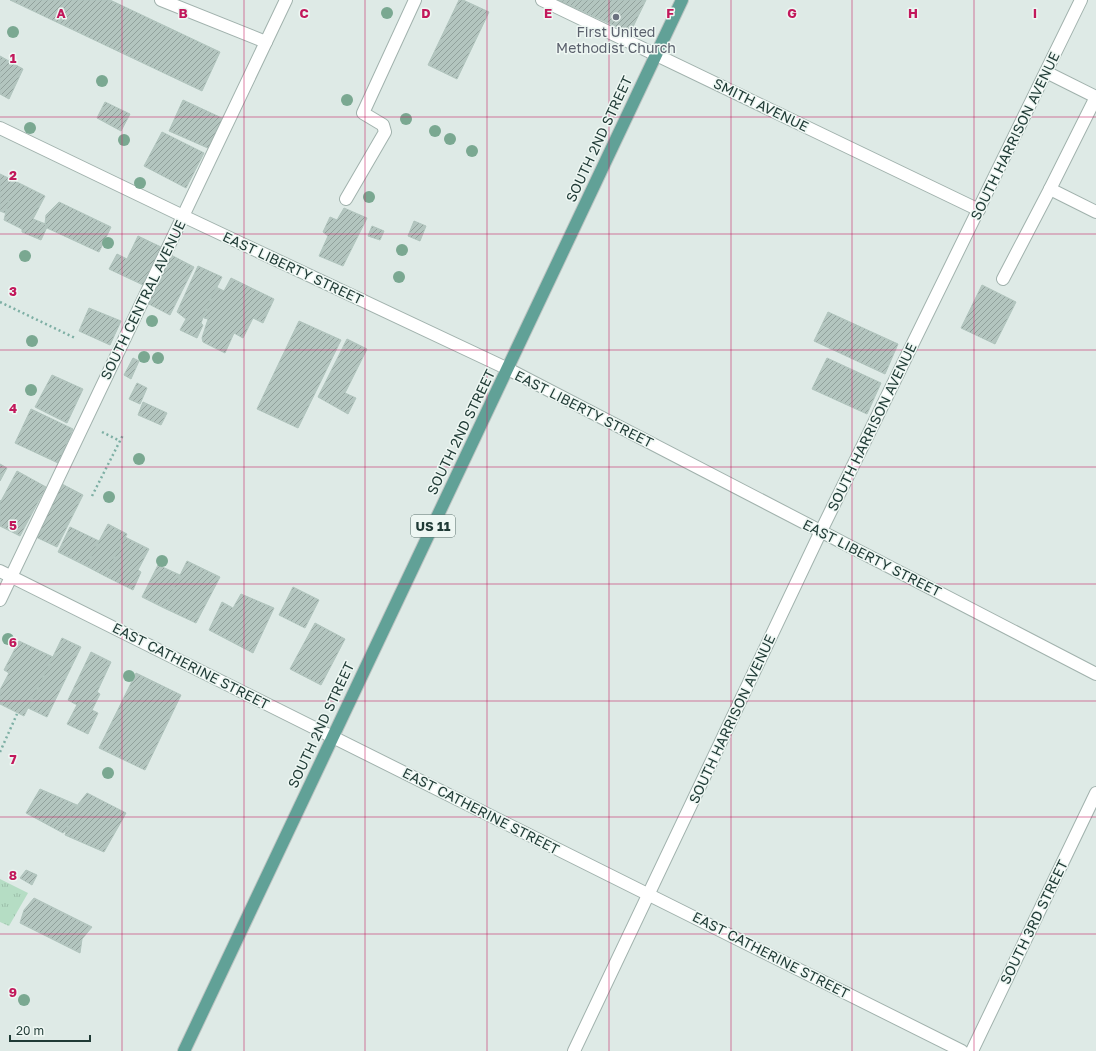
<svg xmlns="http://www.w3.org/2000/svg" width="1096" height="1051" viewBox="0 0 1096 1051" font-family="'Golos Text',sans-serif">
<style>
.grass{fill:url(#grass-tufts)}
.building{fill:url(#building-hatch);stroke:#b0c4bd}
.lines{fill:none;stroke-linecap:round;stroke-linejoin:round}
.service-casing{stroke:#a1b2ad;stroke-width:14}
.minor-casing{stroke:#a1b2ad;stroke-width:14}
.primary-casing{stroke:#bcc4c2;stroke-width:14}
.path{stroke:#7dafa4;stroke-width:2.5;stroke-dasharray:2 3;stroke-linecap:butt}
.service{stroke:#fff;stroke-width:12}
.minor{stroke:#fff;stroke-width:12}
.primary{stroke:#61a197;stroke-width:12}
.tree{fill:#7aa891}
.grid{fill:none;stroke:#c2185b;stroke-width:1;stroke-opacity:0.55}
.worship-dot{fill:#6b7280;stroke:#eef7f3;stroke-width:1.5}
.labels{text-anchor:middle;stroke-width:3;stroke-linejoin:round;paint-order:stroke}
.shield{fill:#eef7f3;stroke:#5d736e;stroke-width:1}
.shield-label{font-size:13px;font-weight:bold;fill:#1f3a35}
.worship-label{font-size:14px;fill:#5b616d;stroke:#eef7f3}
.street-label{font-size:14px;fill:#1f3a35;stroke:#eef7f3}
.grid-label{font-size:13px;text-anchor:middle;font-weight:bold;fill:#c2185b;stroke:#eef7f3;stroke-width:3;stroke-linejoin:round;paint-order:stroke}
</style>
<defs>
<pattern id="grass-tufts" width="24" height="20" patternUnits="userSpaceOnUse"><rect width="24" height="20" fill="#b5ddc4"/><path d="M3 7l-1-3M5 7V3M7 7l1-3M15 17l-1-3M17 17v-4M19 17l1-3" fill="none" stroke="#9bbea9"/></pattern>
<pattern id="building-hatch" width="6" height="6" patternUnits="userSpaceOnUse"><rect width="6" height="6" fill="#b3c5bf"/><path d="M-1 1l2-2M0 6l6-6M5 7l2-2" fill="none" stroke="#91a19c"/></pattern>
</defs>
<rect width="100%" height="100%" fill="#deeae6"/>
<!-- grass -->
<polygon class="grass" points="0,879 28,893 9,926 0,922"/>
<!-- building -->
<g class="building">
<polygon points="10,0 110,0 220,52 202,91"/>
<polygon points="459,0 463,0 489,12 457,79 428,65"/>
<polygon points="558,0 646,0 630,33"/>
<polygon points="0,56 23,69 9,99 0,94"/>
<polygon points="183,100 224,119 210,149 169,131"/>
<polygon points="105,102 130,114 121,131 97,118"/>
<polygon points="162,132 204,153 186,188 144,166"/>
<polygon points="0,174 23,185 9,200 5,213 0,211"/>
<polygon points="23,185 45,196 33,219 48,225 41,240 22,232 22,229 4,220 9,200"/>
<polygon points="59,202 111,227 99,252 47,228 48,225 45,224 46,215"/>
<polygon points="344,208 367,218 343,266 319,256 328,236 323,232 330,217 337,220"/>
<polygon points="414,221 426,226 420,241 408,236"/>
<polygon points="372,226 384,231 380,240 368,236"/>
<polygon points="138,236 161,247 143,285 109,269 117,254 127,259"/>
<polygon points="171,255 194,267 170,315 147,303"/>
<polygon points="198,266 222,277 208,305 201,323 203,325 197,338 180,330 186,319 177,312"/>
<polygon points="231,278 274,299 263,323 253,318 243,338 234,333 225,353 203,342 202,338 208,319 204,318 208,305 216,287 224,291"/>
<polygon points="982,285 1016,302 995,344 961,328"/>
<polygon points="89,308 121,321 110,345 79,331"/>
<polygon points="828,312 898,344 885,374 814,341"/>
<polygon points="299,321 341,340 298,428 257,409"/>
<polygon points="347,339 367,349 345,393 356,398 348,414 318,397"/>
<polygon points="133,358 139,361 131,379 124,375"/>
<polygon points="827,358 881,383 867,414 812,389"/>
<polygon points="52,375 83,389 67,423 35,407"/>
<polygon points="137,383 147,388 140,404 129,399"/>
<polygon points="143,402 167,413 161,425 138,415"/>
<polygon points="31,409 73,429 58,463 15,443"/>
<polygon points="0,464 7,468 0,481"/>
<polygon points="17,471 46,487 20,536 0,526 0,500 1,501"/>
<polygon points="62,484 83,495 57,547 36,537"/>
<polygon points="108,524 127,534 105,576 86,566"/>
<polygon points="70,527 99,541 86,566 58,552"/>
<polygon points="125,537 149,549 138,570 141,572 133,590 105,576"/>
<polygon points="187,561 220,577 196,623 164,608"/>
<polygon points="158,565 180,575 164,608 142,597"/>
<polygon points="293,587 319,600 305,628 279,615"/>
<polygon points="241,594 274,608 253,653 209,630 222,602 233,608"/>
<polygon points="315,623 345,639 321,685 290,669"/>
<polygon points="62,638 81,647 47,717 28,708"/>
<polygon points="19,641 53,657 24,716 0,704 0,690 9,673 4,670"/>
<polygon points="91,652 111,662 97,692 100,694 92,710 98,713 88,734 67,724 77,705 68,700"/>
<polygon points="136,673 181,695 145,770 99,748"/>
<polygon points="40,789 77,805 72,812 67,830 63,833 26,813"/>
<polygon points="87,793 126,813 104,852 65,835 72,812"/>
<polygon points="26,870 37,875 32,885 20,878"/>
<polygon points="34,898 92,927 82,939 80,953 20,923 24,910"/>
</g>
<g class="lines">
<!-- service casing -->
<g class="service-casing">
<g id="service">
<polyline points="161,0 266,42"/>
<polyline points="542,0 979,210"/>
<polyline points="1046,72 1096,97 1050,189 1096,212"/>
<polyline points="346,199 385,132 383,125 363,113 415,0"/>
<polyline points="1003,279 1050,189"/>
<polyline points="0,600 286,0"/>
<polyline points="574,1051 821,531 1081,0"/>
</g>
</g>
<!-- minor casing -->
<g class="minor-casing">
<g id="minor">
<polyline points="0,128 183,216 508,369 1096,674"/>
<polyline points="0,571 962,1051"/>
<polyline points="972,1051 1096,793"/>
</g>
</g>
<!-- primary casing -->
<g class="primary-casing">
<polyline id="primary" points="184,1051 682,0"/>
</g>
<!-- path -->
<g class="path">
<polyline points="0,302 75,338"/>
<polyline points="102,432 120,441"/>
<polyline points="92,496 123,435"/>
<polyline points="0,752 17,714"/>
</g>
<!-- service -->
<use href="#service" class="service"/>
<!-- minor -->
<use href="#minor" class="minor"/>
<!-- primary -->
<use href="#primary" class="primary"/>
</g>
<!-- trees -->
<g class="tree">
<circle cx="387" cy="13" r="6"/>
<circle cx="13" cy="32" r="6"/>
<circle cx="102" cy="81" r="6"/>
<circle cx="347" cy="100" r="6"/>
<circle cx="406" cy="119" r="6"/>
<circle cx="30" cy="128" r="6"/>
<circle cx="435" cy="131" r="6"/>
<circle cx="450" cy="139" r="6"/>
<circle cx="124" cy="140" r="6"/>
<circle cx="472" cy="151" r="6"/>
<circle cx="140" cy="183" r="6"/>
<circle cx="369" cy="197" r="6"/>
<circle cx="108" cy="243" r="6"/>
<circle cx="402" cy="250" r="6"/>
<circle cx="25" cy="256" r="6"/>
<circle cx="399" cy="277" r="6"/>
<circle cx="152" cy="321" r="6"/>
<circle cx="32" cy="341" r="6"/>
<circle cx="144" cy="357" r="6"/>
<circle cx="158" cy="358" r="6"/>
<circle cx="31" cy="390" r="6"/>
<circle cx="139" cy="459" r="6"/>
<circle cx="109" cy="497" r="6"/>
<circle cx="162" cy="561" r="6"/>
<circle cx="8" cy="639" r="6"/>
<circle cx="129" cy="676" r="6"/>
<circle cx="108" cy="773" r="6"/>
<circle cx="24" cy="1000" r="6"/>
</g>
<!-- grid -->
<path class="grid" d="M122 0V1051M244 0V1051M365 0V1051M487 0V1051M609 0V1051M731 0V1051M852 0V1051M974 0V1051M0 117H1096M0 234H1096M0 350H1096M0 467H1096M0 584H1096M0 701H1096M0 817H1096M0 934H1096"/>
<!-- markers -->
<circle class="worship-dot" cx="616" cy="17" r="4"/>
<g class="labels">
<!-- shield labels -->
<rect class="shield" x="411" y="515" width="44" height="22" rx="3"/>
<g class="shield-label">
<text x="433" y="531">US 11</text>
</g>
<!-- worship labels -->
<g class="worship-label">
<text x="616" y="37">First United<tspan x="616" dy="16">Methodist Church</tspan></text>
</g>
<!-- street labels -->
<g class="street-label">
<text transform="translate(761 105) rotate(26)" y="5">SMITH AVENUE</text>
<text transform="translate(1015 136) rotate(-64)" y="5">SOUTH HARRISON AVENUE</text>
<text transform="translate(599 139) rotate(-65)" y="5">SOUTH 2ND STREET</text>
<text transform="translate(293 268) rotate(25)" y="5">EAST LIBERTY STREET</text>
<text transform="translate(143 300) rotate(-64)" y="5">SOUTH CENTRAL AVENUE</text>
<text transform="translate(584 409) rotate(27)" y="5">EAST LIBERTY STREET</text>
<text transform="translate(872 427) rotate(-64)" y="5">SOUTH HARRISON AVENUE</text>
<text transform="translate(461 432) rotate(-64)" y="5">SOUTH 2ND STREET</text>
<text transform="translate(872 558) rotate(27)" y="5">EAST LIBERTY STREET</text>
<text transform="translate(191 666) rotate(27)" y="5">EAST CATHERINE STREET</text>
<text transform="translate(732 719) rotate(-65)" y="5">SOUTH HARRISON AVENUE</text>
<text transform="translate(321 725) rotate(-65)" y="5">SOUTH 2ND STREET</text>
<text transform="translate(481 811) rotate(27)" y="5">EAST CATHERINE STREET</text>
<text transform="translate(1034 922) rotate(-64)" y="5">SOUTH 3RD STREET</text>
<text transform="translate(771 955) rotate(27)" y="5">EAST CATHERINE STREET</text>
</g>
</g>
<g class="grid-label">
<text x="61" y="18">A</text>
<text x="183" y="18">B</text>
<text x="304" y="18">C</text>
<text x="426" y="18">D</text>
<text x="548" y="18">E</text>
<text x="670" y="18">F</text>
<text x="792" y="18">G</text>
<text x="913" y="18">H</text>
<text x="1035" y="18">I</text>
<text x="13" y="63">1</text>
<text x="13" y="180">2</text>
<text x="13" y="296">3</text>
<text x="13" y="413">4</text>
<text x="13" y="530">5</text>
<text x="13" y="647">6</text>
<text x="13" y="764">7</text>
<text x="13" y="880">8</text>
<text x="13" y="997">9</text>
</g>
<!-- scale -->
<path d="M10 1035v6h80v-6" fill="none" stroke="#1f3a35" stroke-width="2"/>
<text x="16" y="1035" font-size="12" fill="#1f3a35" stroke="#eef7f3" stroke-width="3" paint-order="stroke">20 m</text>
</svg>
